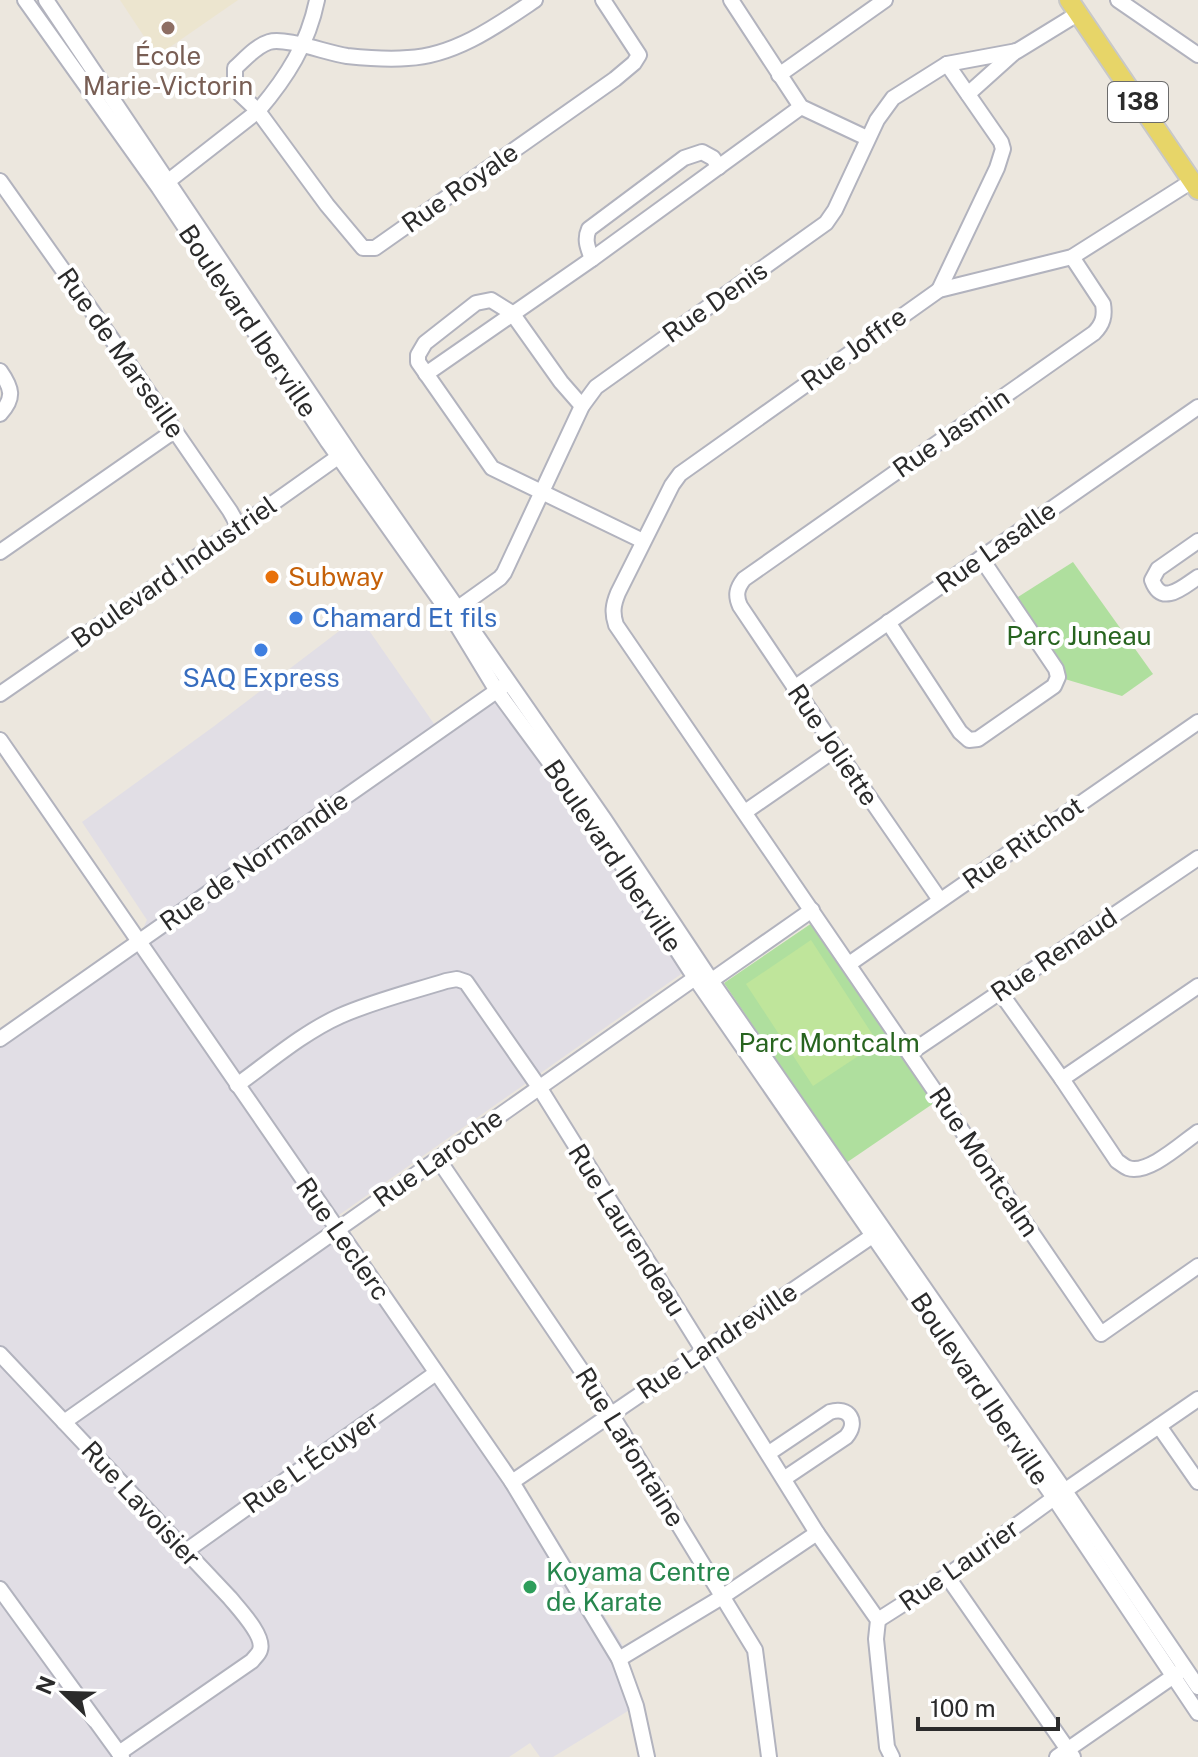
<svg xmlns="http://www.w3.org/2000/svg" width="1198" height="1757" viewBox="0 0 1198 1757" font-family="'Public Sans',sans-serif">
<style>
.industrial{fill:#e1dee5}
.education{fill:#ece5cf}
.green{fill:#afdf9e}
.pitch{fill:#bfe59b}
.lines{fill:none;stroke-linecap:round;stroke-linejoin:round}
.minor-casing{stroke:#b2b3be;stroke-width:18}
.major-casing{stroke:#c8c8c8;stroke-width:22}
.minor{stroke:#fff;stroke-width:14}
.major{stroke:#e7d568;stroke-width:18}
.education-dot{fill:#8d6e63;stroke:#fff;stroke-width:3}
.food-dot{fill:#e8710a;stroke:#fff;stroke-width:3}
.shop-dot{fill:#3f7fe0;stroke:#fff;stroke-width:3}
.leisure-dot{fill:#2e9e5b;stroke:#fff;stroke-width:3}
.labels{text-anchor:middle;stroke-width:8;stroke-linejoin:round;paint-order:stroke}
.shield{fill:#fff;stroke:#6b6b6b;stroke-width:2}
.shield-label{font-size:24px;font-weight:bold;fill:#2b2b2b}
.education-label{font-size:26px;fill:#785e54;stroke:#fff}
.street-label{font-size:26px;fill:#2b2b2b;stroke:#fff}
.food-label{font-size:26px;fill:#c56008;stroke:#fff;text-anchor:start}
.shop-label{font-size:26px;fill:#366cbe;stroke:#fff;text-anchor:start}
.park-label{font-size:26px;fill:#27641f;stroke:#fff}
.leisure-label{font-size:26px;fill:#27864d;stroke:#fff;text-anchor:start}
</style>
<rect width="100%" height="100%" fill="#ece7de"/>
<!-- industrial -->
<polygon class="industrial" points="359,616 439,731 497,691 684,972 339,1215 532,1498 622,1644 636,1706 553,1757 540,1757 530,1743 509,1757 0,1757 0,1048 137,942 147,920 82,822 213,727"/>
<!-- education -->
<polygon class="education" points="120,0 238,0 157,56"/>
<!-- green -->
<g class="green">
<polygon points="1073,562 1153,674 1122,696 1058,677 1010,602"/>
<polygon points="812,923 934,1103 846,1163 724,983"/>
</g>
<!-- pitch -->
<polygon class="pitch" points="811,940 878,1043 813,1086 746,984"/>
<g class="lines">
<!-- minor casing -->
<g class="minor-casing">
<g id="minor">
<polyline points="25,0 159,188 328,442 452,617 497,691 600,831 695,978 1054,1498 1198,1713"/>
<polyline points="46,0 356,462 604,819 715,986 1065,1491 1198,1687"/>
<path d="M535 0C498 25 455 56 408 58 388 60 366 58 347 56 327 53 285 37 269 42 256 46 245 59 235 68V84L240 94 258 111 327 205 363 248H375L615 79 634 63 639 55 603 0"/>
<polyline points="731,0 801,107 867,138"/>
<polyline points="1118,0 1198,55"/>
<polyline points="779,75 885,0"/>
<polyline points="968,94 1016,51"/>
<polyline points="0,181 111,338 230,511 239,527"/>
<path d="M1192 181 1072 257 939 290 680 474 672 485 618 593C613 605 612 613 616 625L1101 1334 1198 1266"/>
<path d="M162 186 258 111C287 77 308 44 317 0"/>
<path d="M592 259C588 248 584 240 589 229L684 158 702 152 713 158 719 167"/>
<polyline points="939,290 997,168 1003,149 1001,142 947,64"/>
<path d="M0 371C12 388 15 398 0 414"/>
<polyline points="426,374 592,259 801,107"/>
<polyline points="582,406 561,382 512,313 491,300 476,303 425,343 418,355 418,362 492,468 643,541"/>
<path d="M1198 541 1158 569 1152 580C1162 607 1183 587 1198 577"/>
<polyline points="0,552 174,431"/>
<polyline points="458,608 500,578 504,573 582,406 596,387 826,223 835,210 877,120 893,98 947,64 1017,51 1079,13"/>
<polyline points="888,622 960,732 969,740 978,739 1054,686 1058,677 1056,669 981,558"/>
<polyline points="794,688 1198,407"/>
<polyline points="0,694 139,598 345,452"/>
<polyline points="0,740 512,1482 619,1659 636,1706 647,1757"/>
<polyline points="745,812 836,749"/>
<path d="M940 900 836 749 740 606C735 595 737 588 744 579L1094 333C1103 324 1105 316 1103 304L1072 257"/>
<polyline points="849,964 1198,722"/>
<polyline points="703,979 712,980 812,910"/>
<path d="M1000 992 1062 1079 1117 1161C1120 1163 1125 1167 1128 1168 1148 1175 1182 1143 1198 1132"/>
<polyline points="0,1039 505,685"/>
<polyline points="910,1053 1198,858"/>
<polyline points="1062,1079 1198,986"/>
<path d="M237 1085C269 1062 304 1032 340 1016 374 1001 411 992 446 981L457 979 466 982 539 1087 817 1533 878 1620 876 1639 887 1747 892 1757"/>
<polyline points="438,1159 611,1414 755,1650 769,1757"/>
<path d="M0 1354 230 1598C239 1609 265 1636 260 1650 259 1654 254 1658 252 1661L119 1753"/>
<polyline points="64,1422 695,978"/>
<polyline points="1159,1426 1198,1482"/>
<path d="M769 1453 830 1412C849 1406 859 1422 846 1437L785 1478"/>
<polyline points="512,1482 881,1230"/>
<polyline points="186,1551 436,1373"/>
<polyline points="947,1576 1073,1757"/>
<polyline points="0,1589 122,1757"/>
<polyline points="878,1620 947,1576 1054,1498 1198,1399"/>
<polyline points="619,1659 722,1597 817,1533"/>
<polyline points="1057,1757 1178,1673"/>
</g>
</g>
<!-- major casing -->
<g class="major-casing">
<polyline id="major" points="1069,0 1198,190"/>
</g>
<!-- minor -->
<use href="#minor" class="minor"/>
<!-- major -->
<use href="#major" class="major"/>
</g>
<!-- markers -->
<circle class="education-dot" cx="168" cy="28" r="8"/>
<circle class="food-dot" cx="272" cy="577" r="8"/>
<g class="shop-dot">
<circle cx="296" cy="618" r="8"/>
<circle cx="261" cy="650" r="8"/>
</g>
<circle class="leisure-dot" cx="530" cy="1587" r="8"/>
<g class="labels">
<!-- shield labels -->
<rect class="shield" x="1108" y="82" width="60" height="40" rx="6"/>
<g class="shield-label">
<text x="1138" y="110">138</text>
</g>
<!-- education labels -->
<g class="education-label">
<text x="168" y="65">École<tspan x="168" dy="30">Marie-Victorin</tspan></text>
</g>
<!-- street labels -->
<g class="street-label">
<text transform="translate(460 188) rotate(-35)" y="9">Rue Royale</text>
<text transform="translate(715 302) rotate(-35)" y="9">Rue Denis</text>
<text transform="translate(248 321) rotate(56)" y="9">Boulevard Iberville</text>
<text transform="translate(854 349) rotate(-36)" y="9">Rue Joffre</text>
<text transform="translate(121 353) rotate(55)" y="9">Rue de Marseille</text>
<text transform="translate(951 433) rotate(-35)" y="9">Rue Jasmin</text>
<text transform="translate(996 547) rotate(-35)" y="9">Rue Lasalle</text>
<text transform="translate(174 572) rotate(-35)" y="9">Boulevard Industriel</text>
<text transform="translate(833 745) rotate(56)" y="9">Rue Joliette</text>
<text transform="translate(1023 843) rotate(-35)" y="9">Rue Ritchot</text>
<text transform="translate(613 856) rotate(56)" y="9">Boulevard Iberville</text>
<text transform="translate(254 861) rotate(-35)" y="9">Rue de Normandie</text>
<text transform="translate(1054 955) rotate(-34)" y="9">Rue Renaud</text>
<text transform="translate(438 1158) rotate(-35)" y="9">Rue Laroche</text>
<text transform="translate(984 1162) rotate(56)" y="9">Rue Montcalm</text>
<text transform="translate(627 1230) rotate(58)" y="9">Rue Laurendeau</text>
<text transform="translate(343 1239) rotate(55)" y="9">Rue Leclerc</text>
<text transform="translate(717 1341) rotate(-34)" y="9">Rue Landreville</text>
<text transform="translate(980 1389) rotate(56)" y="9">Boulevard Iberville</text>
<text transform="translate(630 1447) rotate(58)" y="9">Rue Lafontaine</text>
<text transform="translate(311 1462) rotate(-35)" y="9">Rue L'Écuyer</text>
<text transform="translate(141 1504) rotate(47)" y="9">Rue Lavoisier</text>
<text transform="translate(959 1565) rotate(-35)" y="9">Rue Laurier</text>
</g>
<!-- food labels -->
<g class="food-label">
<text x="288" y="586">Subway</text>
</g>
<!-- shop labels -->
<g class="shop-label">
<text x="312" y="627">Chamard Et fils</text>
<text x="261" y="687" text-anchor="middle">SAQ Express</text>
</g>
<!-- park labels -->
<g class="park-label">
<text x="1079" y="645">Parc Juneau</text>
<text x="829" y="1052">Parc Montcalm</text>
</g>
<!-- leisure labels -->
<g class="leisure-label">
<text x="546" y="1581">Koyama Centre<tspan x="546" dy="30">de Karate</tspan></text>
</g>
</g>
<!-- north arrow -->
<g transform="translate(64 1693) rotate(293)" stroke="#ffffff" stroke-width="6" paint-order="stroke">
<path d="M0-6L14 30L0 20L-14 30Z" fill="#2b2b2b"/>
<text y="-12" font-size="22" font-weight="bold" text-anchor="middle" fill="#2b2b2b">N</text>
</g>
<!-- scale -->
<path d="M918 1717v12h140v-12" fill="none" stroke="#2b2b2b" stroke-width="4"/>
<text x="930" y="1717" font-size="24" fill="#2b2b2b" stroke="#ffffff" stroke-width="6" paint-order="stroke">100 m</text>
</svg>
